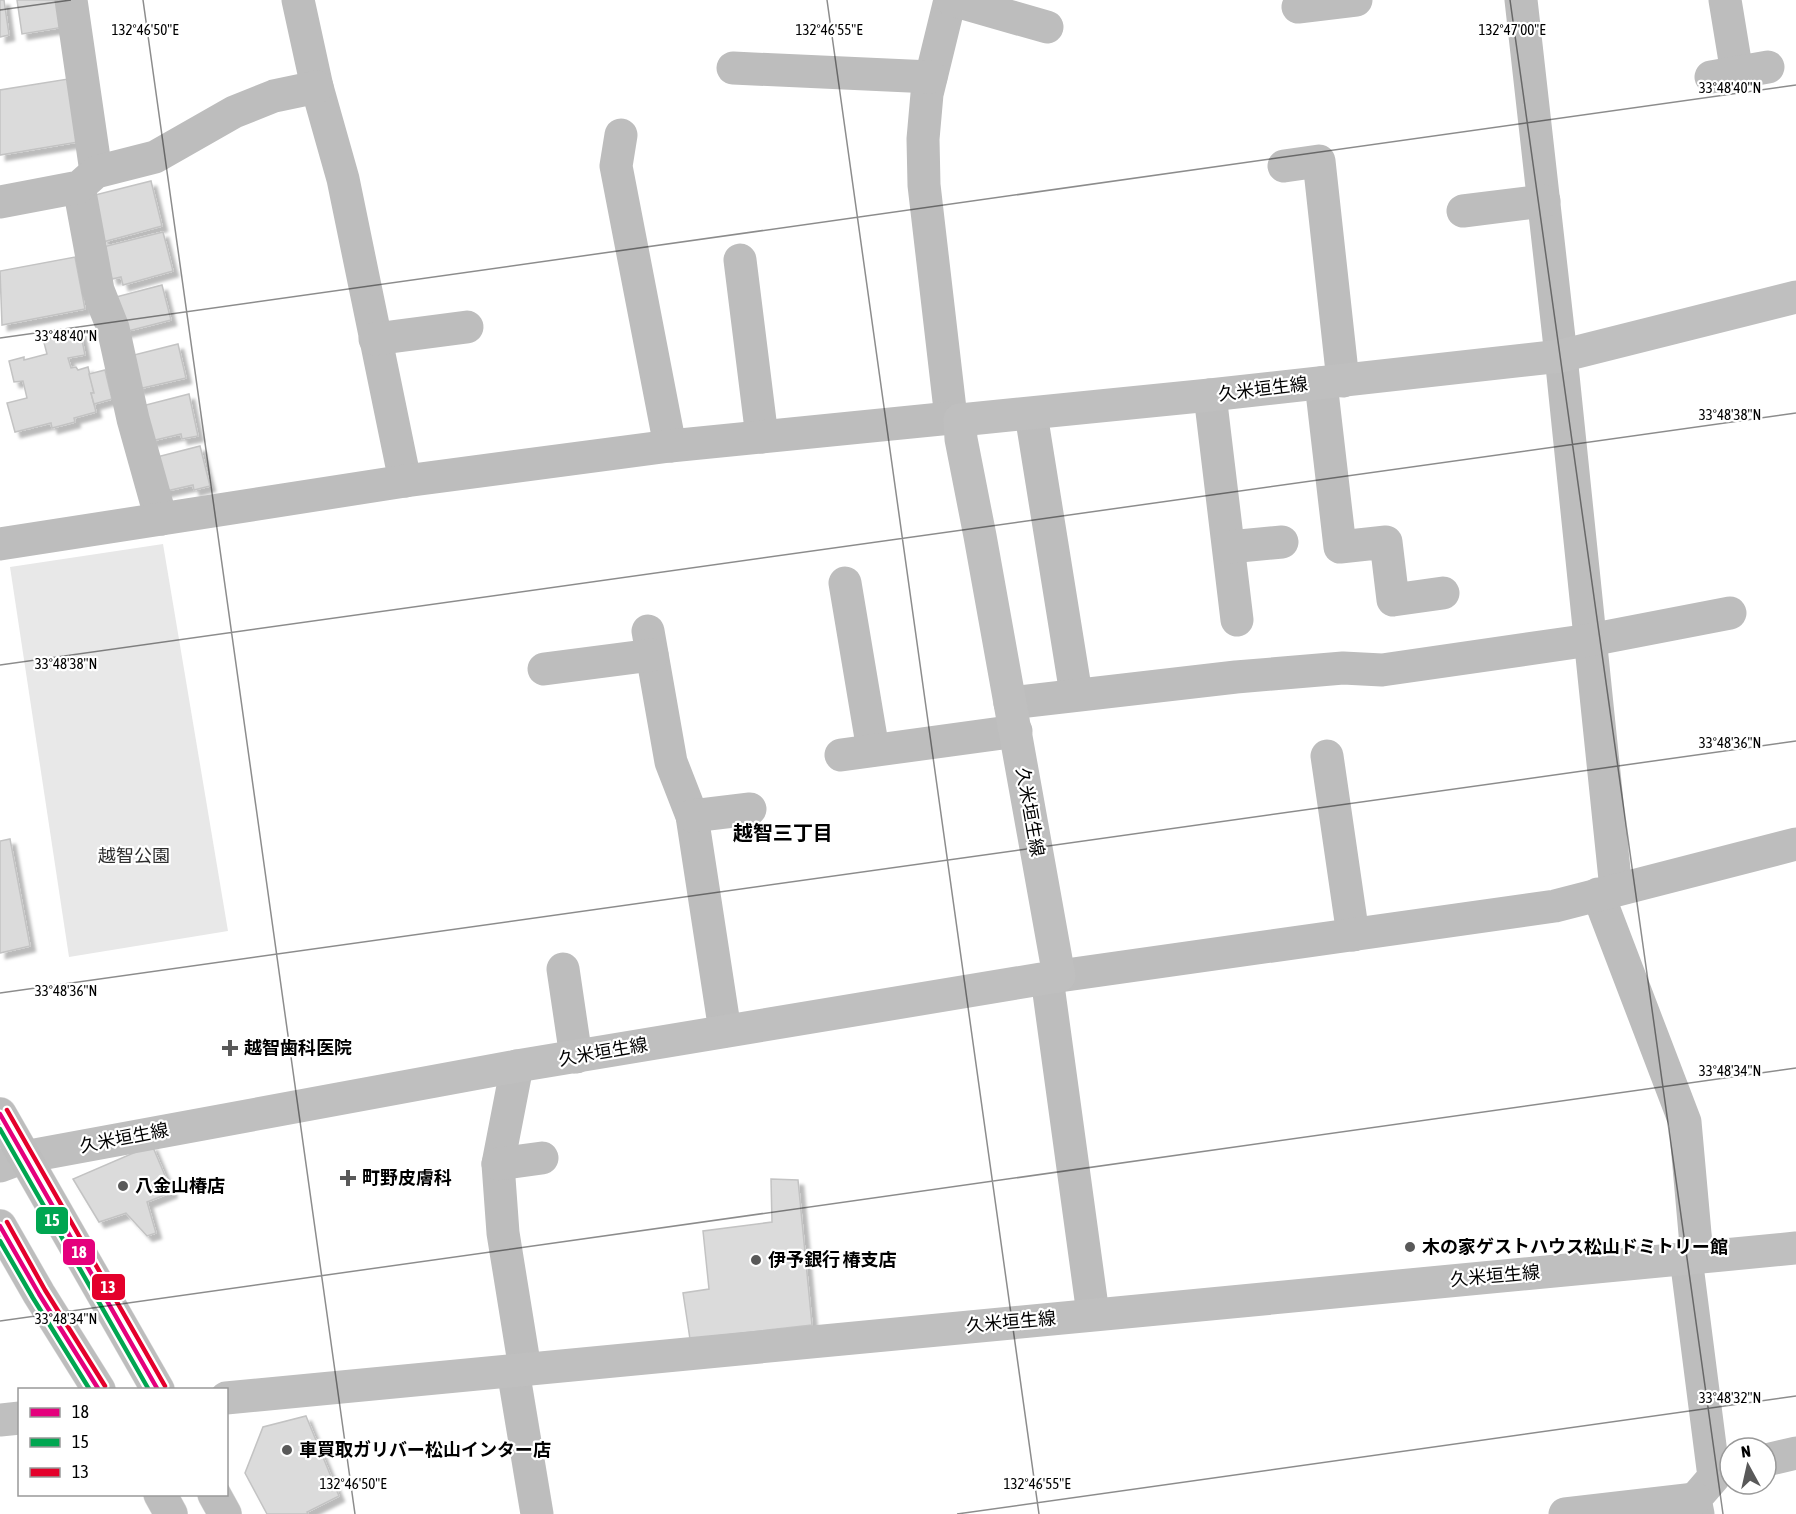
<svg xmlns="http://www.w3.org/2000/svg" width="1796" height="1514" viewBox="0 0 1796 1514" font-family="'Asap Condensed','Noto Sans JP',sans-serif">
<style>
.green{fill:#e8e8e8}
.building{fill:#dbdbdb;stroke:#c3c3c3;stroke-width:1.5;filter:url(#shadow)}
.lines{fill:none;stroke-linecap:round;stroke-linejoin:round}
.highway-casing{stroke:#dbdbdb;stroke-width:34}
.street{stroke:#bdbdbd;stroke-width:33}
.secondary{stroke:#bfbfbf;stroke-width:33}
.highway{stroke:#bdbdbd;stroke-width:33}
.bus-1-casing{stroke:#fff;stroke-width:9}
.bus-2-casing{stroke:#fff;stroke-width:9}
.bus-3-casing{stroke:#fff;stroke-width:9}
.bus-1{stroke:#e5007d;stroke-width:4.5}
.bus-2{stroke:#00a651;stroke-width:4.5}
.bus-3{stroke:#e4002b;stroke-width:4.5}
.ticks{fill:none;stroke:#000;stroke-width:1.5;stroke-opacity:0.45}
.poi-dot{fill:#595959;stroke:#fff;stroke-width:2}
.labels{text-anchor:middle;stroke-width:4.5;stroke-linejoin:round;paint-order:stroke}
.street-label{font-size:18px;fill:#000;stroke:#fff}
.park-label{font-size:18px;fill:#2c2c2c;stroke:#fff}
.poi-label{font-size:18px;font-weight:bold;fill:#000;stroke:#fff;text-anchor:start}
.neighbourhood-label{font-size:20px;font-weight:bold;fill:#000;stroke:#fff}
.ticks-label{font-size:15px;text-anchor:middle;fill:#000;stroke:#fff;stroke-width:4.5;stroke-linejoin:round;paint-order:stroke}
.line-badge{stroke:#fff;stroke-width:2}
.badge-label{font-size:16px;text-anchor:middle;font-weight:bold;fill:#fff}
</style>
<defs>
<filter id="shadow"><feDropShadow dx="5.5" dy="5.5" stdDeviation="1.5" flood-color="#0004"/></filter>
</defs>
<rect width="100%" height="100%" fill="#fff"/>
<!-- green -->
<polygon class="green" points="163,544 228,931 69,957 10,567"/>
<!-- building -->
<g class="building">
<polygon points="0,0 4,0 9,35 0,37"/>
<polygon points="17,0 60,0 64,27 22,34"/>
<polygon points="68,79 78,142 0,155 0,90"/>
<polygon points="151,181 162,226 103,242 91,196"/>
<polygon points="163,232 173,271 123,285 121,277 112,279 103,247"/>
<polygon points="75,257 85,309 2,325 0,271"/>
<polygon points="162,285 171,320 124,332 116,297"/>
<polygon points="80,330 85,355 68,358 71,368 76,367 78,370 88,367 94,393 91,393 96,412 74,418 75,422 52,428 51,423 15,432 7,403 27,398 23,381 14,382 9,361 24,357 24,360 47,354 43,339 54,338 53,333"/>
<polygon points="178,344 186,378 138,389 130,356"/>
<polygon points="105,370 112,399 94,404 91,393 94,393 89,374"/>
<polygon points="189,394 198,436 182,439 181,434 151,441 142,406"/>
<polygon points="200,446 210,486 194,490 193,485 162,492 153,458"/>
<polygon points="10,839 30,946 0,953 0,841"/>
<polygon points="152,1145 172,1192 147,1202 156,1233 147,1236 126,1213 99,1222 73,1179"/>
<polygon points="771,1179 798,1180 812,1325 690,1339 683,1293 709,1289 703,1231 772,1222"/>
<polygon points="306,1416 339,1496 307,1512 308,1514 267,1514 245,1473 263,1427"/>
</g>
<g class="lines">
<!-- highway casing -->
<g class="highway-casing">
<g id="highway">
<polyline points="0,1114 158,1390"/>
<polyline points="0,1226 39,1294 99,1390"/>
<polyline points="160,1494 171,1514"/>
<polyline points="214,1494 225,1514"/>
</g>
</g>
<!-- street -->
<g class="street">
<polyline points="71,0 96,172"/>
<polyline points="298,0 317,87 343,179 405,481"/>
<polyline points="950,0 927,94 923,139 924,185 951,418"/>
<polyline points="952,0 1047,27"/>
<polyline points="1521,0 1561,356 1616,889"/>
<polyline points="1725,0 1737,73"/>
<polyline points="1298,7 1356,0"/>
<polyline points="733,68 931,77"/>
<polyline points="1711,77 1768,67"/>
<polyline points="621,135 616,166 670,446"/>
<polyline points="1284,166 1319,161 1343,381"/>
<polyline points="79,187 98,290 113,328 133,419 161,519"/>
<polyline points="0,202 79,187 96,172 155,157 234,112 274,96 317,87"/>
<polyline points="1463,211 1544,201"/>
<polyline points="740,260 762,437"/>
<polyline points="375,339 467,327"/>
<polyline points="1321,383 1340,547 1386,542 1393,600 1443,593"/>
<polyline points="1210,395 1237,620"/>
<polyline points="1031,414 1076,694"/>
<polyline points="0,544 405,481 670,446 951,418 960,420"/>
<polyline points="1229,547 1282,542"/>
<polyline points="845,583 873,750"/>
<polyline points="648,631 671,762 692,816 725,1031"/>
<polyline points="544,669 652,655"/>
<polyline points="1010,703 1236,677 1343,668 1382,670 1590,640 1730,613"/>
<polyline points="841,755 1016,731"/>
<polyline points="1327,756 1353,935"/>
<polyline points="692,816 750,809"/>
<polyline points="1598,894 1685,1122 1697,1256"/>
<polyline points="563,969 576,1057"/>
<polyline points="1059,976 1555,906 1796,844"/>
<polyline points="1047,978 1093,1314"/>
<polyline points="517,1066 498,1164 503,1233 525,1369"/>
<polyline points="498,1164 542,1158"/>
<polyline points="1686,1258 1714,1477 1695,1499 1698,1514"/>
<polyline points="513,1370 537,1514"/>
<polyline points="1766,1460 1796,1453"/>
<polyline points="1565,1514 1695,1499"/>
</g>
<!-- secondary -->
<g class="secondary">
<polyline points="0,1166 24,1157 517,1066 1059,976 980,536 961,439 960,420 1210,395 1561,356 1796,297"/>
<polyline points="226,1398 1796,1248"/>
<polyline points="0,1420 20,1418"/>
</g>
<!-- highway -->
<use href="#highway" class="highway"/>
<!-- bus-1 casing -->
<g class="bus-1-casing">
<g id="bus-1">
<polyline points="0,1114 158,1390"/>
<polyline points="0,1226 39,1294 99,1390"/>
</g>
</g>
<!-- bus-2 casing -->
<g class="bus-2-casing">
<g id="bus-2">
<polyline points="0,1129 149,1390"/>
<polyline points="0,1241 33,1298 90,1390"/>
</g>
</g>
<!-- bus-3 casing -->
<g class="bus-3-casing">
<g id="bus-3">
<polyline points="7,1110 165,1386"/>
<polyline points="7,1222 45,1290 105,1386"/>
</g>
</g>
<!-- bus-1 -->
<use href="#bus-1" class="bus-1"/>
<!-- bus-2 -->
<use href="#bus-2" class="bus-2"/>
<!-- bus-3 -->
<use href="#bus-3" class="bus-3"/>
</g>
<!-- ticks -->
<path class="ticks" d="M143 0 355 1514M827 0 1039 1514M1510 0 1723 1514M0 10 71 0M0 338 1796 85M0 665 1796 413M0 993 1796 741M0 1321 1796 1068M957 1514 1796 1396"/>
<!-- markers -->
<g class="poi-dot">
<path d="M227 1039h6v6h6v6h-6v6h-6v-6h-6v-6h6z"/>
<path d="M345 1169h6v6h6v6h-6v6h-6v-6h-6v-6h6z"/>
<circle cx="123" cy="1186" r="6"/>
<circle cx="1410" cy="1247" r="6"/>
<circle cx="756" cy="1260" r="6"/>
<circle cx="287" cy="1450" r="6"/>
</g>
<g class="labels">
<!-- street labels -->
<g class="street-label">
<text transform="translate(1263 389) rotate(-7)" y="6">久米垣生線</text>
<text transform="translate(1030 812) rotate(80)" y="6">久米垣生線</text>
<text transform="translate(603 1052) rotate(-10)" y="6">久米垣生線</text>
<text transform="translate(124 1138) rotate(-11)" y="6">久米垣生線</text>
<text transform="translate(1495 1276) rotate(-5)" y="6">久米垣生線</text>
<text transform="translate(1011 1322) rotate(-5)" y="6">久米垣生線</text>
</g>
<!-- park labels -->
<g class="park-label">
<text x="134" y="862">越智公園</text>
</g>
<!-- poi labels -->
<g class="poi-label">
<text x="244" y="1054">越智歯科医院</text>
<text x="362" y="1184">町野皮膚科</text>
<text x="135" y="1192">八金山椿店</text>
<text x="1422" y="1253">木の家ゲストハウス松山ドミトリー館</text>
<text x="768" y="1266">伊予銀行 椿支店</text>
<text x="299" y="1456">車買取ガリバー松山インター店</text>
</g>
<!-- neighbourhood labels -->
<g class="neighbourhood-label">
<text x="783" y="840">越智三丁目</text>
</g>
</g>
<g class="ticks-label">
<text x="145" y="35">132°46'50"E</text>
<text x="829" y="35">132°46'55"E</text>
<text x="1512" y="35">132°47'00"E</text>
<text x="1730" y="93">33°48'40"N</text>
<text x="66" y="341">33°48'40"N</text>
<text x="1730" y="420">33°48'38"N</text>
<text x="66" y="669">33°48'38"N</text>
<text x="1730" y="748">33°48'36"N</text>
<text x="66" y="996">33°48'36"N</text>
<text x="1730" y="1076">33°48'34"N</text>
<text x="66" y="1324">33°48'34"N</text>
<text x="1730" y="1403">33°48'32"N</text>
<text x="353" y="1489">132°46'50"E</text>
<text x="1037" y="1489">132°46'55"E</text>
</g>
<g class="line-badge">
<rect x="35" y="1206" width="34" height="29" rx="6" fill="#00a651"/>
<rect x="62" y="1238" width="34" height="28" rx="6" fill="#e5007d"/>
<rect x="91" y="1273" width="35" height="28" rx="6" fill="#e4002b"/>
</g>
<g class="badge-label">
<text x="52" y="1226">15</text>
<text x="79" y="1258">18</text>
<text x="108" y="1293">13</text>
</g>
<!-- legend -->
<rect x="18" y="1388" width="210" height="108" fill="#ffffff" stroke="#999999" stroke-width="1.5"/>
<rect x="30" y="1408" width="30" height="9" fill="#e5007d" stroke="#999999" stroke-width="1.5"/>
<text x="72" y="1418" font-size="18" fill="#000000">18</text>
<rect x="30" y="1438" width="30" height="9" fill="#00a651" stroke="#999999" stroke-width="1.5"/>
<text x="72" y="1448" font-size="18" fill="#000000">15</text>
<rect x="30" y="1468" width="30" height="9" fill="#e4002b" stroke="#999999" stroke-width="1.5"/>
<text x="72" y="1478" font-size="18" fill="#000000">13</text>
<!-- north arrow -->
<g transform="translate(1748 1466) rotate(352)"><circle r="28" fill="#ffffff" stroke="#999999" stroke-width="1.5"/>
<path d="M0-4.5L10 22L0 15L-10 22Z" fill="#595959"/>
<text y="-9" font-size="16" font-weight="bold" text-anchor="middle" fill="#000000">N</text>
</g>
</svg>
